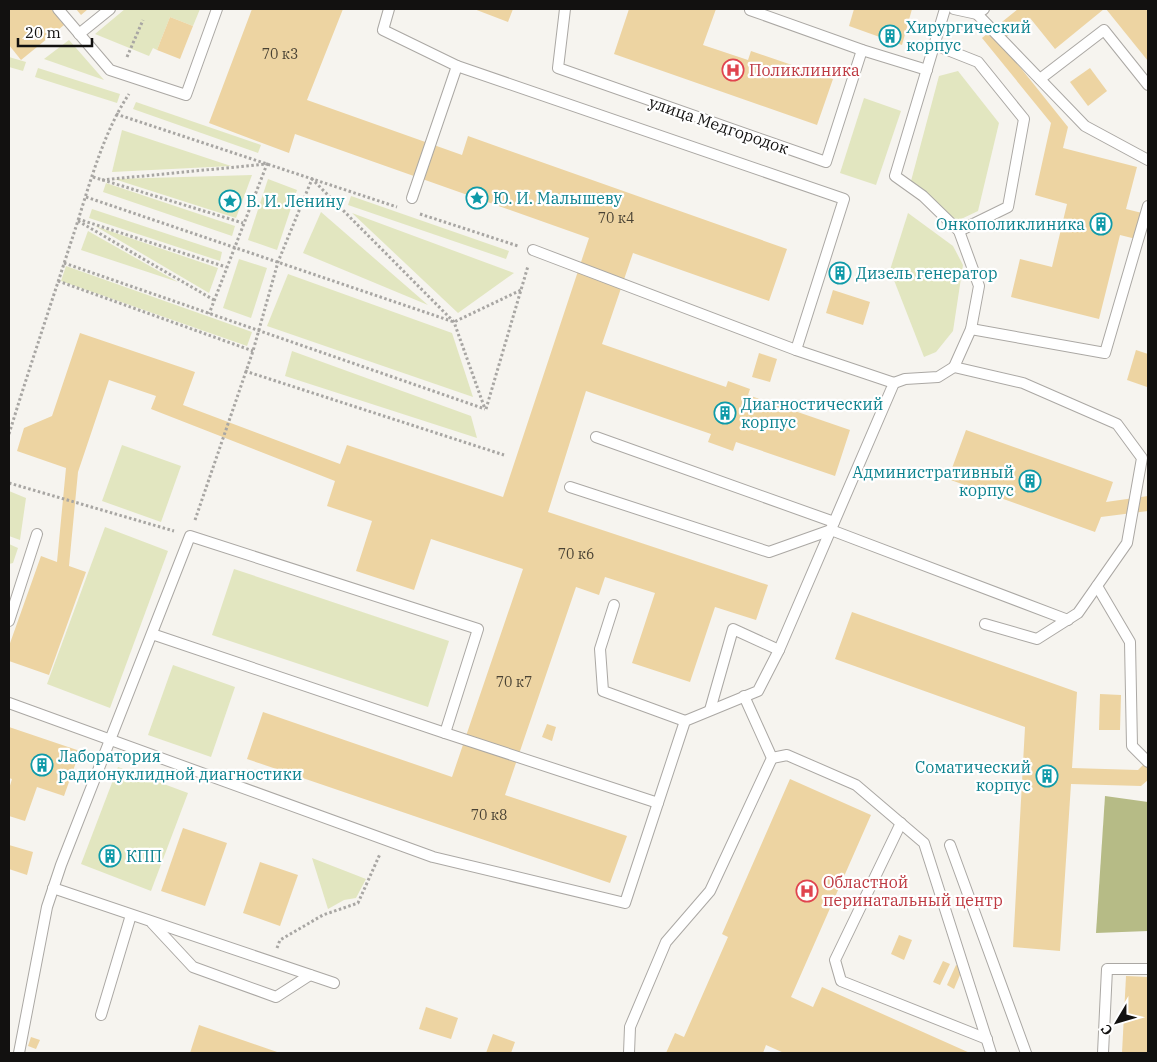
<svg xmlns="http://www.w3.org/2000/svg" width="1157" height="1062" viewBox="0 0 1157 1062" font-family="'IBM Plex Serif',serif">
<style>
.green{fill:#e2e6c0}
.forest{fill:#b6bb86}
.building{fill:#edd4a2}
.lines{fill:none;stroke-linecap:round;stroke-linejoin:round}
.lane-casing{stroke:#aba8a4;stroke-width:12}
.path{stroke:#a8a6a3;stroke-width:3;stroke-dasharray:2.5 2.5;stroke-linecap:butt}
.lane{stroke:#fff;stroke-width:10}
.labels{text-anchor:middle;stroke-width:4.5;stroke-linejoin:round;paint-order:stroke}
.number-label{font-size:14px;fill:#494234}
.culture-label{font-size:16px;fill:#0d838f;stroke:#fff;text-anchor:start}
.health-label{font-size:16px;fill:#be3a42;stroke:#fff;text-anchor:start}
.street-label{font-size:16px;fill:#121110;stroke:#fff}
</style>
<rect width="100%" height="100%" fill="#f6f4ef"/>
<!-- green -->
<g class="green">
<polygon points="125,9 200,9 193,26 170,17 157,50 153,48 149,56 95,34"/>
<polygon points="69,40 104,80 44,59"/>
<polygon points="9,57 26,62 23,71 9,67"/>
<polygon points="38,68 120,94 117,103 35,77"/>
<polygon points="958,71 999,123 978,211 957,221 911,181 939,76"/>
<polygon points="864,98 901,111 876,185 840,173"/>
<polygon points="136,102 261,145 258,153 133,109"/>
<polygon points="122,130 231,166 112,172"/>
<polygon points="252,175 236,218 114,179"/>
<polygon points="268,179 297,190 277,250 248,240"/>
<polygon points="106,183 235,226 232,236 103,192"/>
<polygon points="351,196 509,251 506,259 348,205"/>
<polygon points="92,209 222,252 220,261 89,218"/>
<polygon points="321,212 428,305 303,253"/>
<polygon points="352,213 514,273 458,313"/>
<polygon points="908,213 953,246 963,265 953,331 936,352 924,357 890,270"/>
<polygon points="95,226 218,268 209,293"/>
<polygon points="88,231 178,282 81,250"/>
<polygon points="239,259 267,268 251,318 223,308"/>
<polygon points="66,266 252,332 247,346 61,281"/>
<polygon points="288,274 452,333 473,397 267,326"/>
<polygon points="292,351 471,416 477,438 285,376"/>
<polygon points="122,445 181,466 161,522 102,501"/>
<polygon points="9,491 26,498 20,540 9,536"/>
<polygon points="105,527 168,551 110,708 47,684"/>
<polygon points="9,544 18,548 13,563 9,564"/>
<polygon points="234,569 449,641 428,707 212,635"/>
<polygon points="173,665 235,687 211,757 148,735"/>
<polygon points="118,767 188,793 151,891 81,864"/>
<polygon points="312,858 366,879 356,898 344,900 328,909"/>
</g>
<!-- forest -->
<polygon class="forest" points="1105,796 1148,802 1148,931 1096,933"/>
<!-- building -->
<g class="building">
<polygon points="9,9 51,9 64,25 21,60 9,45"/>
<polygon points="76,9 88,9 81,15"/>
<polygon points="252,9 343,9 307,100 462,155 468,136 787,249 769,301 633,253 602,344 726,387 728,381 750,389 748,395 850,430 835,476 736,442 733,451 708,442 711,434 586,391 548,512 768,585 756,620 715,607 690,682 632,663 655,593 605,577 599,595 576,587 505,795 627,836 610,883 247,759 263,712 452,777 523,569 431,539 414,590 356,571 372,521 327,506 335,481 151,409 156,396 109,380 78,472 69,566 86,572 49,675 9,661 9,646 41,556 57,562 66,468 17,451 24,428 52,416 80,333 195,372 183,405 340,464 347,445 503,497 589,238 295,134 289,153 209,123"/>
<polygon points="474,9 513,9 508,22"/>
<polygon points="629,9 716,9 703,45 748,60 751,51 833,79 817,125 614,54"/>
<polygon points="854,9 912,9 902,45 849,26"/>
<polygon points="1018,9 1104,9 1055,49 1030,18 1000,42 1068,127 1063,148 1137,167 1126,209 1142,213 1136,239 1120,235 1099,319 1011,297 1020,259 1052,267 1067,204 1035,195 1051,123 982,38"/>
<polygon points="1106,9 1148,9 1148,61"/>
<polygon points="170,17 193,26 180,59 157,50"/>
<polygon points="1090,68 1107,91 1088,106 1070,82"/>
<polygon points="839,266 845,268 841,281 835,279"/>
<polygon points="833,290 870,302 863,325 826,313"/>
<polygon points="1136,350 1148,354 1147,387 1127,380"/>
<polygon points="759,353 777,359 770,382 752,377"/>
<polygon points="966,430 1113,482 1106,502 1148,496 1148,511 1101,517 1095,532 948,479"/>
<polygon points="852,612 1077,692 1072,768 1138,770 1148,760 1148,780 1141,786 1071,784 1060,951 1013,947 1025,727 835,659"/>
<polygon points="1100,694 1121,695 1120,730 1099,730"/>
<polygon points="547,724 556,727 552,741 542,737"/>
<polygon points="9,727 80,751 64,796 37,787 25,821 9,816 9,789 12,779 9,778"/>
<polygon points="790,779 871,815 791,997 813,1007 822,987 970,1053 784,1053 766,1045 763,1053 666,1053 675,1033 684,1037 728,937 722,934"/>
<polygon points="183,828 227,843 205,906 161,891"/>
<polygon points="9,845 33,852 27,875 9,869"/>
<polygon points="104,848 120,853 116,865 100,859"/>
<polygon points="260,862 298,875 280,926 243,913"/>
<polygon points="899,935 912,940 904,960 891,954"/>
<polygon points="943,961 950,964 940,985 933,982"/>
<polygon points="956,965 963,968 954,989 947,985"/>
<polygon points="1126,976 1148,977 1148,1053 1122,1053"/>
<polygon points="426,1007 458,1018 451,1039 419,1029"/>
<polygon points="199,1025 280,1053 190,1053"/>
<polygon points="493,1034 515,1042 511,1053 486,1053"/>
<polygon points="31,1037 40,1040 36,1049 28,1046"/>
</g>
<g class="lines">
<!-- lane casing -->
<g class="lane-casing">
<g id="lane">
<polyline points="58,9 110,70 186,95 217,9"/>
<polyline points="389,9 383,30 457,66 844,199 796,350"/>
<polyline points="565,9 558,68 826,162 862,50"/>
<polyline points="945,9 895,176 923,196 959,231 979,286 971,329 954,367 1023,383 1117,424 1142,458 1127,543 1078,613 1037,639 985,624"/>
<polyline points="954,9 977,14 984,9"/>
<polyline points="750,10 862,50 927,70"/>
<polyline points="977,14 1085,126 1148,160"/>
<polyline points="79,34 110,9"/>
<polyline points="935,45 978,62 1024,119 1008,207 959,231"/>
<polyline points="1040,79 1104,30 1148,85"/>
<polyline points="412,198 457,66"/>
<polyline points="971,329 1105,353 1148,206"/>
<polyline points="894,383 905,379 938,377 954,367"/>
<polyline points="596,437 834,522"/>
<polyline points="570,487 769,552 831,530 1068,620"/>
<polyline points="1097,586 1130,642 1132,746 1148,762"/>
<polyline points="614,605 600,649 603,691 685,721"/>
<polyline points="9,621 37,534"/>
<polyline points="9,703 433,857 625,903 685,721 758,691 779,650 894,383 796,350 533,250"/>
<polyline points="710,710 733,629 779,650"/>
<polyline points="445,733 658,803"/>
<polyline points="772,758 787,755 856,785 924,843 991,1053"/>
<polyline points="901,823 835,960 841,981 987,1039"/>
<polyline points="950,845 1026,1053"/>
<polyline points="53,888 334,983"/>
<polyline points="152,923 193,967 276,997 310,975"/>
<polyline points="101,1015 131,915"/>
<polyline points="19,1053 47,907 61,865 190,536 478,629 445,733 152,634"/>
<polyline points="629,1053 630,1027 666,942 710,891 772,758 744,696"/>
<polyline points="1103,1053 1107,969 1148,969"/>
</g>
</g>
<!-- path -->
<g class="path">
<polyline points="127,57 143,20"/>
<polyline points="116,114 397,207"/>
<polyline points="93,177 243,223"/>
<polyline points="102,180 267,164 209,314"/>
<polyline points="86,197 454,322 521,290"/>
<polyline points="420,214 518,246"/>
<polyline points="78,219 226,267"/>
<polyline points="78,221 214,300"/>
<polyline points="64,263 485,409"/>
<polyline points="58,281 253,351"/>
<polyline points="245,371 504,455"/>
<polyline points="486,409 528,266"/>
<path d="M9 434C29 369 51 304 72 239 88 191 101 136 129 94"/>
<polyline points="9,483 174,531"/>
<polyline points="195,520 253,351 278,262 312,179 454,322 485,409"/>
<polyline points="277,948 280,940 323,915 358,903 380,854"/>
</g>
<!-- lane -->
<use href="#lane" class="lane"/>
</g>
<!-- icons -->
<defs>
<g id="building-ring" transform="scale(1.125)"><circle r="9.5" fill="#fff" stroke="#0f9aa8" stroke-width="1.5"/><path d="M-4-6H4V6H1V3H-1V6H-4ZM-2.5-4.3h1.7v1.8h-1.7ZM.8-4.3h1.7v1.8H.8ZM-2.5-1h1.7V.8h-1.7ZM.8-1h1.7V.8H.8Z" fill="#0f9aa8"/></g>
<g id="hospital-ring" transform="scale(1.125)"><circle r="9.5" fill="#fff" stroke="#e0444e" stroke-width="1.5"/><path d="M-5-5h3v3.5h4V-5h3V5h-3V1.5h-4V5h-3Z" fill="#e0444e"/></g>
<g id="sight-ring" transform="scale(1.125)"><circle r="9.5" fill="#fff" stroke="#0f9aa8" stroke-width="1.5"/><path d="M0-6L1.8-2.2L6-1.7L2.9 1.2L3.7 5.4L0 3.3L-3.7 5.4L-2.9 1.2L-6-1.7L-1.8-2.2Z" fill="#0f9aa8"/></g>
</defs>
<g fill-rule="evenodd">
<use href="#building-ring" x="890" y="36"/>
<use href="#hospital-ring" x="733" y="70"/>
<use href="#sight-ring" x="477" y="198"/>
<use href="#sight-ring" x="230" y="201"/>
<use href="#building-ring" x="1101" y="224"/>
<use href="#building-ring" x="840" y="273"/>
<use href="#building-ring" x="725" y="413"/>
<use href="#building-ring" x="1030" y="481"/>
<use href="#building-ring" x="42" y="765"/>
<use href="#building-ring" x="1047" y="776"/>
<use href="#building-ring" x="110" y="856"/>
<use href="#hospital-ring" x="807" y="891"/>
</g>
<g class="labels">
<!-- number labels -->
<g class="number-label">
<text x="280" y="59">70 к3</text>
<text x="616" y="223">70 к4</text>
<text x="576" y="559">70 к6</text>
<text x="514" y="687">70 к7</text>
<text x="489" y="820">70 к8</text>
</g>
<!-- culture labels -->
<g class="culture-label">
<text x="906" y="33">Хирургический<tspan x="906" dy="18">корпус</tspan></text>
<text x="493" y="204">Ю. И. Малышеву</text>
<text x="246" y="207">В. И. Ленину</text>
<text x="1085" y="230" text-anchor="end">Онкополиклиника</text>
<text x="856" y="279">Дизель генератор</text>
<text x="741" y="410">Диагностический<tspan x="741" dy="18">корпус</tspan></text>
<text x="1014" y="478" text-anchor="end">Административный<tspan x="1014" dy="18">корпус</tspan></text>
<text x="58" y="762">Лаборатория<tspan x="58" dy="18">радионуклидной диагностики</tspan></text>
<text x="1031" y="773" text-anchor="end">Соматический<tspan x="1031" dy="18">корпус</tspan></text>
<text x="126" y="862">КПП</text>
</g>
<!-- health labels -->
<g class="health-label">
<text x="749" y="76">Поликлиника</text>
<text x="823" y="888">Областной<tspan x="823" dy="18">перинатальный центр</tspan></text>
</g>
<!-- street labels -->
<g class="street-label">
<text transform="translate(719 125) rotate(19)" y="6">улица Медгородок</text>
</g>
</g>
<!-- border -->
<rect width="1157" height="1062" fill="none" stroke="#121110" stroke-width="20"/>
<!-- north arrow -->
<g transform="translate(1117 1022) rotate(232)" stroke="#ffffff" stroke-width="4" paint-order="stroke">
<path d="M0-4L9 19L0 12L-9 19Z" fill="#121110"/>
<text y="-8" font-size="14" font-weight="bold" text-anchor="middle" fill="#121110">С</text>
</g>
<!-- scale -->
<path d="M18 38v8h74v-8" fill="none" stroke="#121110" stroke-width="2.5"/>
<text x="25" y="38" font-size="15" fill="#121110" stroke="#ffffff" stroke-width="4" paint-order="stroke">20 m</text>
</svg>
